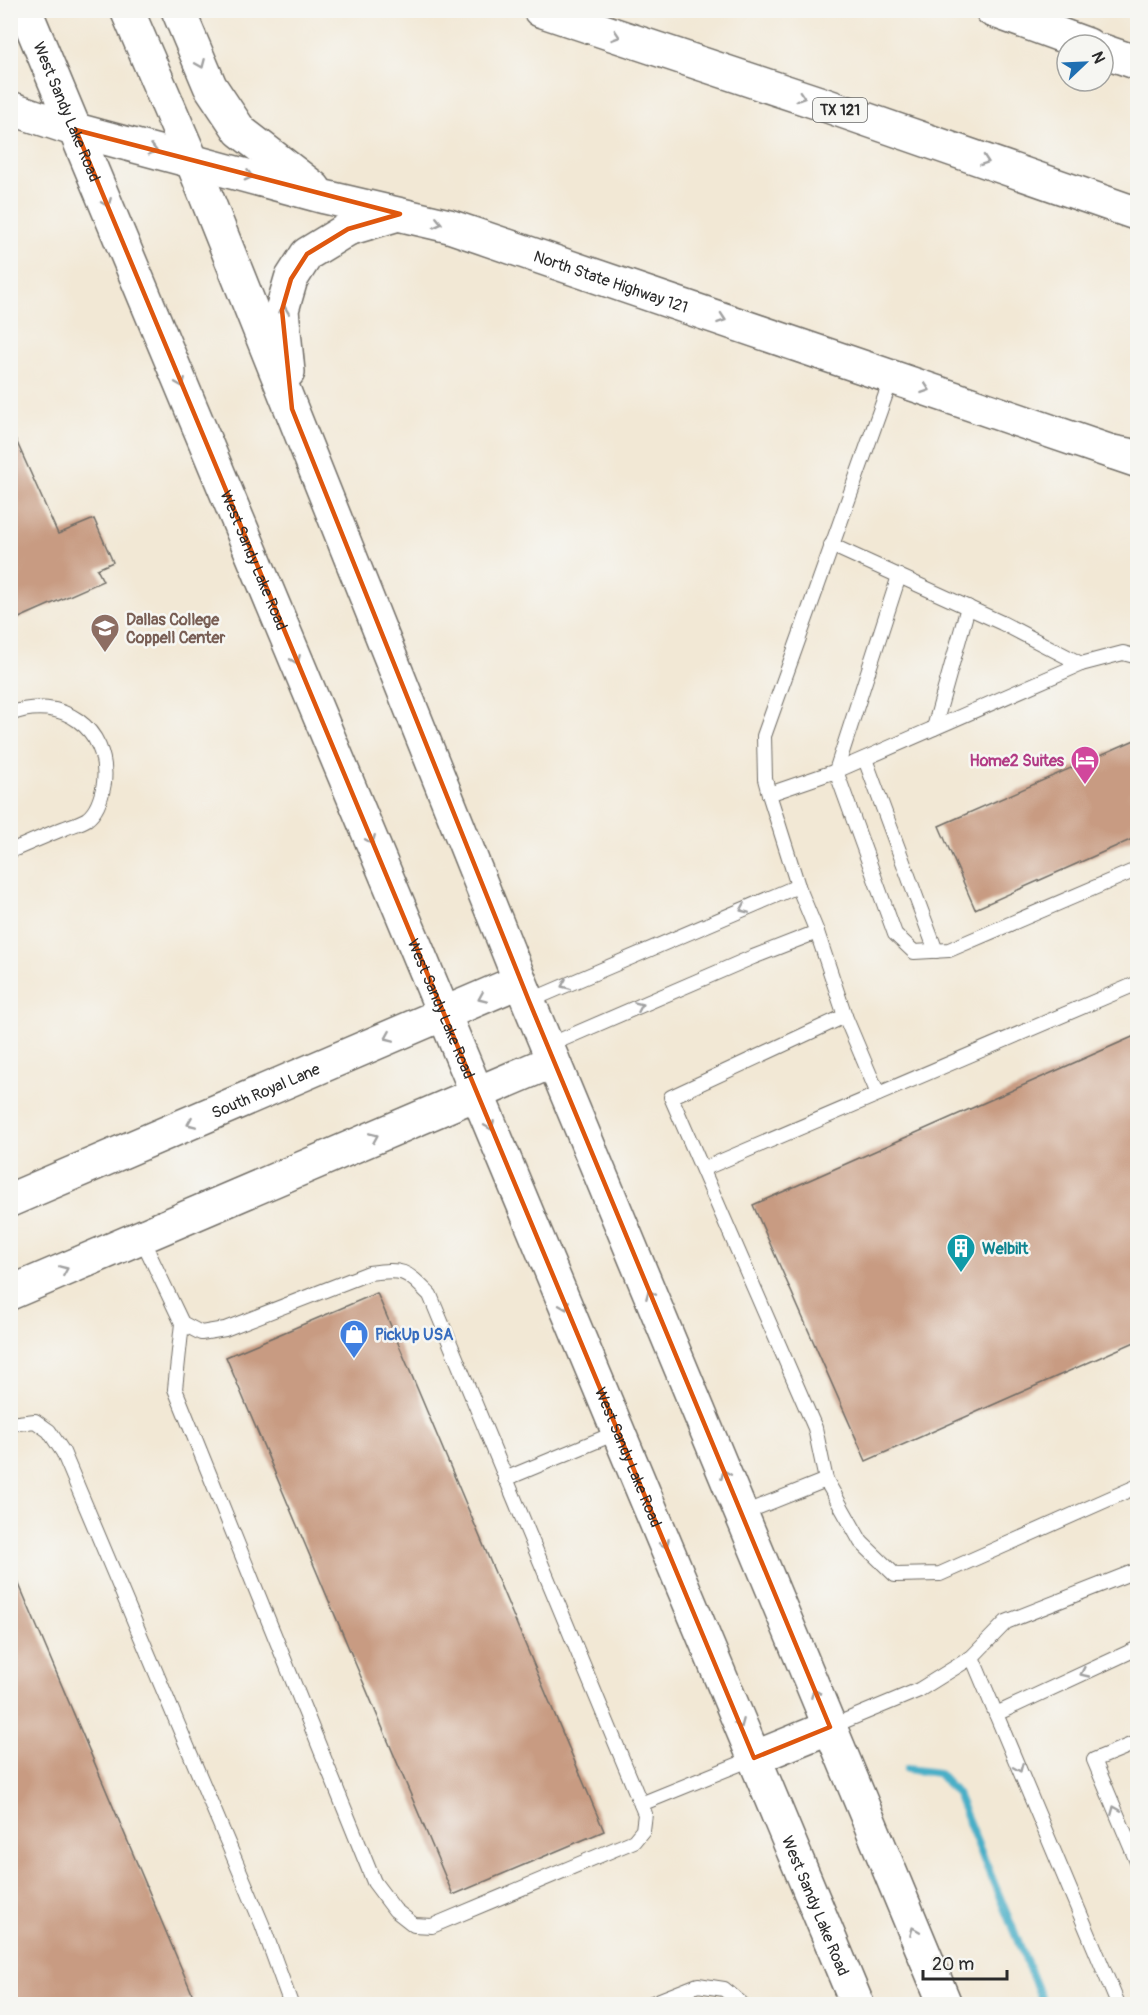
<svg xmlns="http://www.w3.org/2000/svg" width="1148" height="2015" viewBox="0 0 1148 2015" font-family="Pangolin,sans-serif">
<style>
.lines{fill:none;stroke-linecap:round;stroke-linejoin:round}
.stream{stroke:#48afc7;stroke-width:8}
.building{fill:#c89b82}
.lane-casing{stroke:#716d66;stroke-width:16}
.secondary-casing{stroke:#716d66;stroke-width:36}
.highway-casing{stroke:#716d66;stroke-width:36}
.lane{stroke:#fff;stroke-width:14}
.secondary{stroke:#fff;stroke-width:33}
.highway{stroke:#fff;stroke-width:33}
.oneway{stroke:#a0a0a0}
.marked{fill:none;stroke:#df570e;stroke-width:4.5;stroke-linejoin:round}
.labels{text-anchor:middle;stroke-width:5;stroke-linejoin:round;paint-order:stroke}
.shield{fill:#f6f6f2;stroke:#686867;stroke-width:1.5}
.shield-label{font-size:15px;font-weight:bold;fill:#2b2b2b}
.street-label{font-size:16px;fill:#2b2b2b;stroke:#f6f6f2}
.education-label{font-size:16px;font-weight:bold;fill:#785e54;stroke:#f6f6f2;text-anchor:start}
.hotel-label{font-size:16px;font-weight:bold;fill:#b23c85;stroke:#f6f6f2;text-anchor:end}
.culture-label{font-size:16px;font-weight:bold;fill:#0d838f;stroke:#f6f6f2;text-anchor:start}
.shop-label{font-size:16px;font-weight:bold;fill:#366cbe;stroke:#f6f6f2;text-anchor:start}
</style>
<rect width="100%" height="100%" fill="#f6f6f2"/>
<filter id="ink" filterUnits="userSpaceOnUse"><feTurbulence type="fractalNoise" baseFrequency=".0167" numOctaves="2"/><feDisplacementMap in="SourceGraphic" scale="12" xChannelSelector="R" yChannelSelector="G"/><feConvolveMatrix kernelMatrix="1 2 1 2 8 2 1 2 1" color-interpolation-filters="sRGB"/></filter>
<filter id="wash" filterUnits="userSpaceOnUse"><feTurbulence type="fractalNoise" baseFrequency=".008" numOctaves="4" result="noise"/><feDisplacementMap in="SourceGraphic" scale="24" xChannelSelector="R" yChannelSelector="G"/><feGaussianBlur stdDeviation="1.35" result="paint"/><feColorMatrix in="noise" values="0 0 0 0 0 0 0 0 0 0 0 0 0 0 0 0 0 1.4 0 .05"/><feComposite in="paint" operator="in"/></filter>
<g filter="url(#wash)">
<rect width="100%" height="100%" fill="#f2e8d5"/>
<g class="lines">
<!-- stream -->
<polyline class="stream" points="907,1769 938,1773 957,1794 1044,2004"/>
</g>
<g id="blocks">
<!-- building -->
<g class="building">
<polygon points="10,427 58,534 94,519 113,562 97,569 103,581 10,622"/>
<polygon points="1137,739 1137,837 975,909 939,826"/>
<polygon points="1137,1035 1137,1341 866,1461 753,1205"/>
<polygon points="377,1293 604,1831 453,1895 226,1357"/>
<polygon points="10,1563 194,1998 179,2004 10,2004"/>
</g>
</g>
</g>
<g filter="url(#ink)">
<use href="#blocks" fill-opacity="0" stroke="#716d66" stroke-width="1.5"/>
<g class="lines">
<!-- lane casing -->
<g class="lane-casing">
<g id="lane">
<polyline points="831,545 1002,623 1081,664 1123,653 1138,657"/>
<path d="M10 714C60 694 110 728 104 783 102 795 98 811 87 819 81 823 72 825 65 828 47 835 29 843 10 851"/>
<polyline points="934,728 968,607"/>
<polyline points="865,759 936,951"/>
<polyline points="836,771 1081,664"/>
<polyline points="836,771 899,576"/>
<polyline points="769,794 836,771 895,934 914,952 949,950 1138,869"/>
<polyline points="529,1001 798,886"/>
<polyline points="845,1016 878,1094"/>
<polyline points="547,1046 753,957 817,932"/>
<polyline points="703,1169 1138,983"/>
<path d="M141 1237 182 1323 201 1333 225 1329 369 1273C405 1268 406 1271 430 1295L645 1814 643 1830 634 1841 432 1926 414 1925 395 1910 374 1882 175 1389 182 1323"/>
<polyline points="10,1424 35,1421 49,1431 63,1452 262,1924 291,2004"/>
<polyline points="505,1479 618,1432"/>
<polyline points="826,1480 815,1428 671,1097 845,1016 817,932 798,886 769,794 765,779 764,736 892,377"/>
<polyline points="741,1514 826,1480 861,1542 895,1575 940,1574 1138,1486"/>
<polyline points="972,1657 1118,2004"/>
<polyline points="996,1714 1138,1648"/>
<polyline points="830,1727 919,1690 972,1657 1006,1622 1138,1570"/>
<polyline points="1138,1742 1094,1760 1138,1864"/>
<polyline points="641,1804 754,1758"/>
<polyline points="650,2004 698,1985 724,1989 742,2004"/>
</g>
</g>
<!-- secondary casing -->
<g class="secondary-casing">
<g id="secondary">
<path id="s1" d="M25 10 857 2004"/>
<polyline points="127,10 192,161 520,981 945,2004"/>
<polyline points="178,10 210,86 240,131 314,188"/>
<path id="s2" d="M10 108 76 130 325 197 449 226 1138 461"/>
<polyline points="288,372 282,310 291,279 307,254 348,229 395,215"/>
<path id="s3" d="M10 1200 520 981"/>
<polyline points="10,1293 553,1061"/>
<polyline points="754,1758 830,1727"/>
</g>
</g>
<!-- highway casing -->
<g class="highway-casing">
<g id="highway">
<polyline points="540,10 822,104 1138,214"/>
<polyline points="992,10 1088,45"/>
<polyline points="1103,51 1138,63"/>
<polyline points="1112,452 1138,457"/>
</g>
</g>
<!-- lane -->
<use href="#lane" class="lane"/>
<!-- secondary -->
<use href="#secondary" class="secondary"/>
<!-- highway -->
<use href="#highway" class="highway"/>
</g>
<!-- one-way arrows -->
<defs><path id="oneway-chevron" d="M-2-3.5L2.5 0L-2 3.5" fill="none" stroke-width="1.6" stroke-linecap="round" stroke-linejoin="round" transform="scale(1.5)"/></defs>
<g class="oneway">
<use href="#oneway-chevron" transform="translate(616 36) rotate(18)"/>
<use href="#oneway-chevron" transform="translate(201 64) rotate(67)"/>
<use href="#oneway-chevron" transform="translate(801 97) rotate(18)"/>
<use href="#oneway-chevron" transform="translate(153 150) rotate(15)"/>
<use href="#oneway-chevron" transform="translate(985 161) rotate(19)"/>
<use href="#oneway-chevron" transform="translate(249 176) rotate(15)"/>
<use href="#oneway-chevron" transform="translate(107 203) rotate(68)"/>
<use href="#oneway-chevron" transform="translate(438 223) rotate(13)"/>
<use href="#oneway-chevron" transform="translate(284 310) rotate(-83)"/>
<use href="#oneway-chevron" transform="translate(722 319) rotate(19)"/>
<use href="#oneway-chevron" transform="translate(181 383) rotate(68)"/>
<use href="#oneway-chevron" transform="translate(926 389) rotate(19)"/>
<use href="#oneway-chevron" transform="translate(296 660) rotate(68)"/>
<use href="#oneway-chevron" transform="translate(371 840) rotate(68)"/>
<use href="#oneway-chevron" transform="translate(744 909) rotate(157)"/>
<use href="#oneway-chevron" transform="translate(565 985) rotate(157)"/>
<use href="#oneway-chevron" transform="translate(482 998) rotate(157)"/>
<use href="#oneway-chevron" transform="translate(639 1006) rotate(-24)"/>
<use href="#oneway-chevron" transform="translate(389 1037) rotate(157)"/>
<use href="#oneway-chevron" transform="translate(191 1123) rotate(157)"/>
<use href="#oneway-chevron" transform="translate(490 1126) rotate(67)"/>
<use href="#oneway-chevron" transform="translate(374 1137) rotate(-23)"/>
<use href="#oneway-chevron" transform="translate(64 1270) rotate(-23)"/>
<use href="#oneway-chevron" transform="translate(650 1294) rotate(-113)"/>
<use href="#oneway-chevron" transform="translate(565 1306) rotate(67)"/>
<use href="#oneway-chevron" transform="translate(725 1474) rotate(-113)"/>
<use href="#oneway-chevron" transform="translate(665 1544) rotate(67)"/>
<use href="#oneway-chevron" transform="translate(1084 1673) rotate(155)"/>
<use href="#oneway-chevron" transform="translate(815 1693) rotate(-113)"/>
<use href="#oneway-chevron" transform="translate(740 1724) rotate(67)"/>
<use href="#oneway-chevron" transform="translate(1019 1768) rotate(67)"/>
<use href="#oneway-chevron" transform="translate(1115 1810) rotate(-113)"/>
<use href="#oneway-chevron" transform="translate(914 1931) rotate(-113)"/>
</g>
</g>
<!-- marked area -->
<path class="marked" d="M76 130 400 214 348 229 307 254 291 279 282 310 292 409 529 1001 830 1727 754 1758Z"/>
<!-- icons -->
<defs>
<g id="university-pin" transform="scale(1.5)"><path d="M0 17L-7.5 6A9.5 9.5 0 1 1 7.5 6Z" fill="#8d6e63" stroke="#f6f6f2"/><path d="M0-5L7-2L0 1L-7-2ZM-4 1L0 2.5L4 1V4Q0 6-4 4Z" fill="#fff"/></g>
<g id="hotel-pin" transform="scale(1.5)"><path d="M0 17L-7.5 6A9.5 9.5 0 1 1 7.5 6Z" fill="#d1479c" stroke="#f6f6f2"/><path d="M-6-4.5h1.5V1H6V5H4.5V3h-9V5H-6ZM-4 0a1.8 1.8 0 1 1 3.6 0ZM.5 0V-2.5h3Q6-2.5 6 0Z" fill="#fff"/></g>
<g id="building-pin" transform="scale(1.5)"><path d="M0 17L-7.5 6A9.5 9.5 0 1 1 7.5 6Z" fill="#0f9aa8" stroke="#f6f6f2"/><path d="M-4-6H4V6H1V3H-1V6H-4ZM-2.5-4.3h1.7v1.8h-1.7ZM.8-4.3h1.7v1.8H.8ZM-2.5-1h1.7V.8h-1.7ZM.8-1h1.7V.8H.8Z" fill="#fff"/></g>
<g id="shop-pin" transform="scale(1.5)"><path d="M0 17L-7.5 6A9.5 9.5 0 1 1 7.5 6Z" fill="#3f7fe0" stroke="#f6f6f2"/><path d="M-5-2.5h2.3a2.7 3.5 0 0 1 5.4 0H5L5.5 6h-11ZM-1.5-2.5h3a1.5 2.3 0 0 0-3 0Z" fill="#fff"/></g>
</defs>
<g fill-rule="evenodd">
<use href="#university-pin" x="105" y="628"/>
<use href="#hotel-pin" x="1085" y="760"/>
<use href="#building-pin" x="961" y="1248"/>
<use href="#shop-pin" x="354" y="1334"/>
</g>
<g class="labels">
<!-- shield labels -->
<rect class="shield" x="813" y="98" width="54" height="24" rx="4.5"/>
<g class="shield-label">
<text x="840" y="115">TX 121</text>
</g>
<!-- street labels -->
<g class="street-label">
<text dy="6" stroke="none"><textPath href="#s1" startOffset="110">West Sandy Lake Road</textPath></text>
<text dy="6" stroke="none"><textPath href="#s2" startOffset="626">North State Highway 121</textPath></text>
<text dy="6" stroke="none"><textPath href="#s1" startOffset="596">West Sandy Lake Road</textPath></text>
<text dy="6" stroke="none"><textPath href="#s1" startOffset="1082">West Sandy Lake Road</textPath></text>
<text dy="6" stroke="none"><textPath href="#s3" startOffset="278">South Royal Lane</textPath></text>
<text dy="6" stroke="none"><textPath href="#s1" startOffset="1568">West Sandy Lake Road</textPath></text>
<text dy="6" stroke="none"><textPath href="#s1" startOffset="2054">West Sandy Lake Road</textPath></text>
</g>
<!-- education labels -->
<g class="education-label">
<text x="126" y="625">Dallas College<tspan x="126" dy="18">Coppell Center</tspan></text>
</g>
<!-- hotel labels -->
<g class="hotel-label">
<text x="1064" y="766">Home2 Suites</text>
</g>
<!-- culture labels -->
<g class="culture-label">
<text x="982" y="1254">Welbilt</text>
</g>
<!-- shop labels -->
<g class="shop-label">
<text x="375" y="1340">PickUp USA</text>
</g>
</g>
<!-- margin -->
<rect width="1148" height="2015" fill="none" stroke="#f6f6f2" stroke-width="36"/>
<!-- north arrow -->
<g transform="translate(1085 63) rotate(67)"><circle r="28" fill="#f6f6f2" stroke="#a5a5a2" stroke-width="1.5"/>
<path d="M0-4.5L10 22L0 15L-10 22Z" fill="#1f6fb2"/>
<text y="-9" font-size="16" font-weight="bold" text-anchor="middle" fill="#2b2b2b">N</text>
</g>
<!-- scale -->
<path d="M923 1970v9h84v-9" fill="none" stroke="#2b2b2b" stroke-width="3"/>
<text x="932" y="1970" font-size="18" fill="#2b2b2b" stroke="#f6f6f2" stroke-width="4.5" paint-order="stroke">20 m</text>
</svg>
